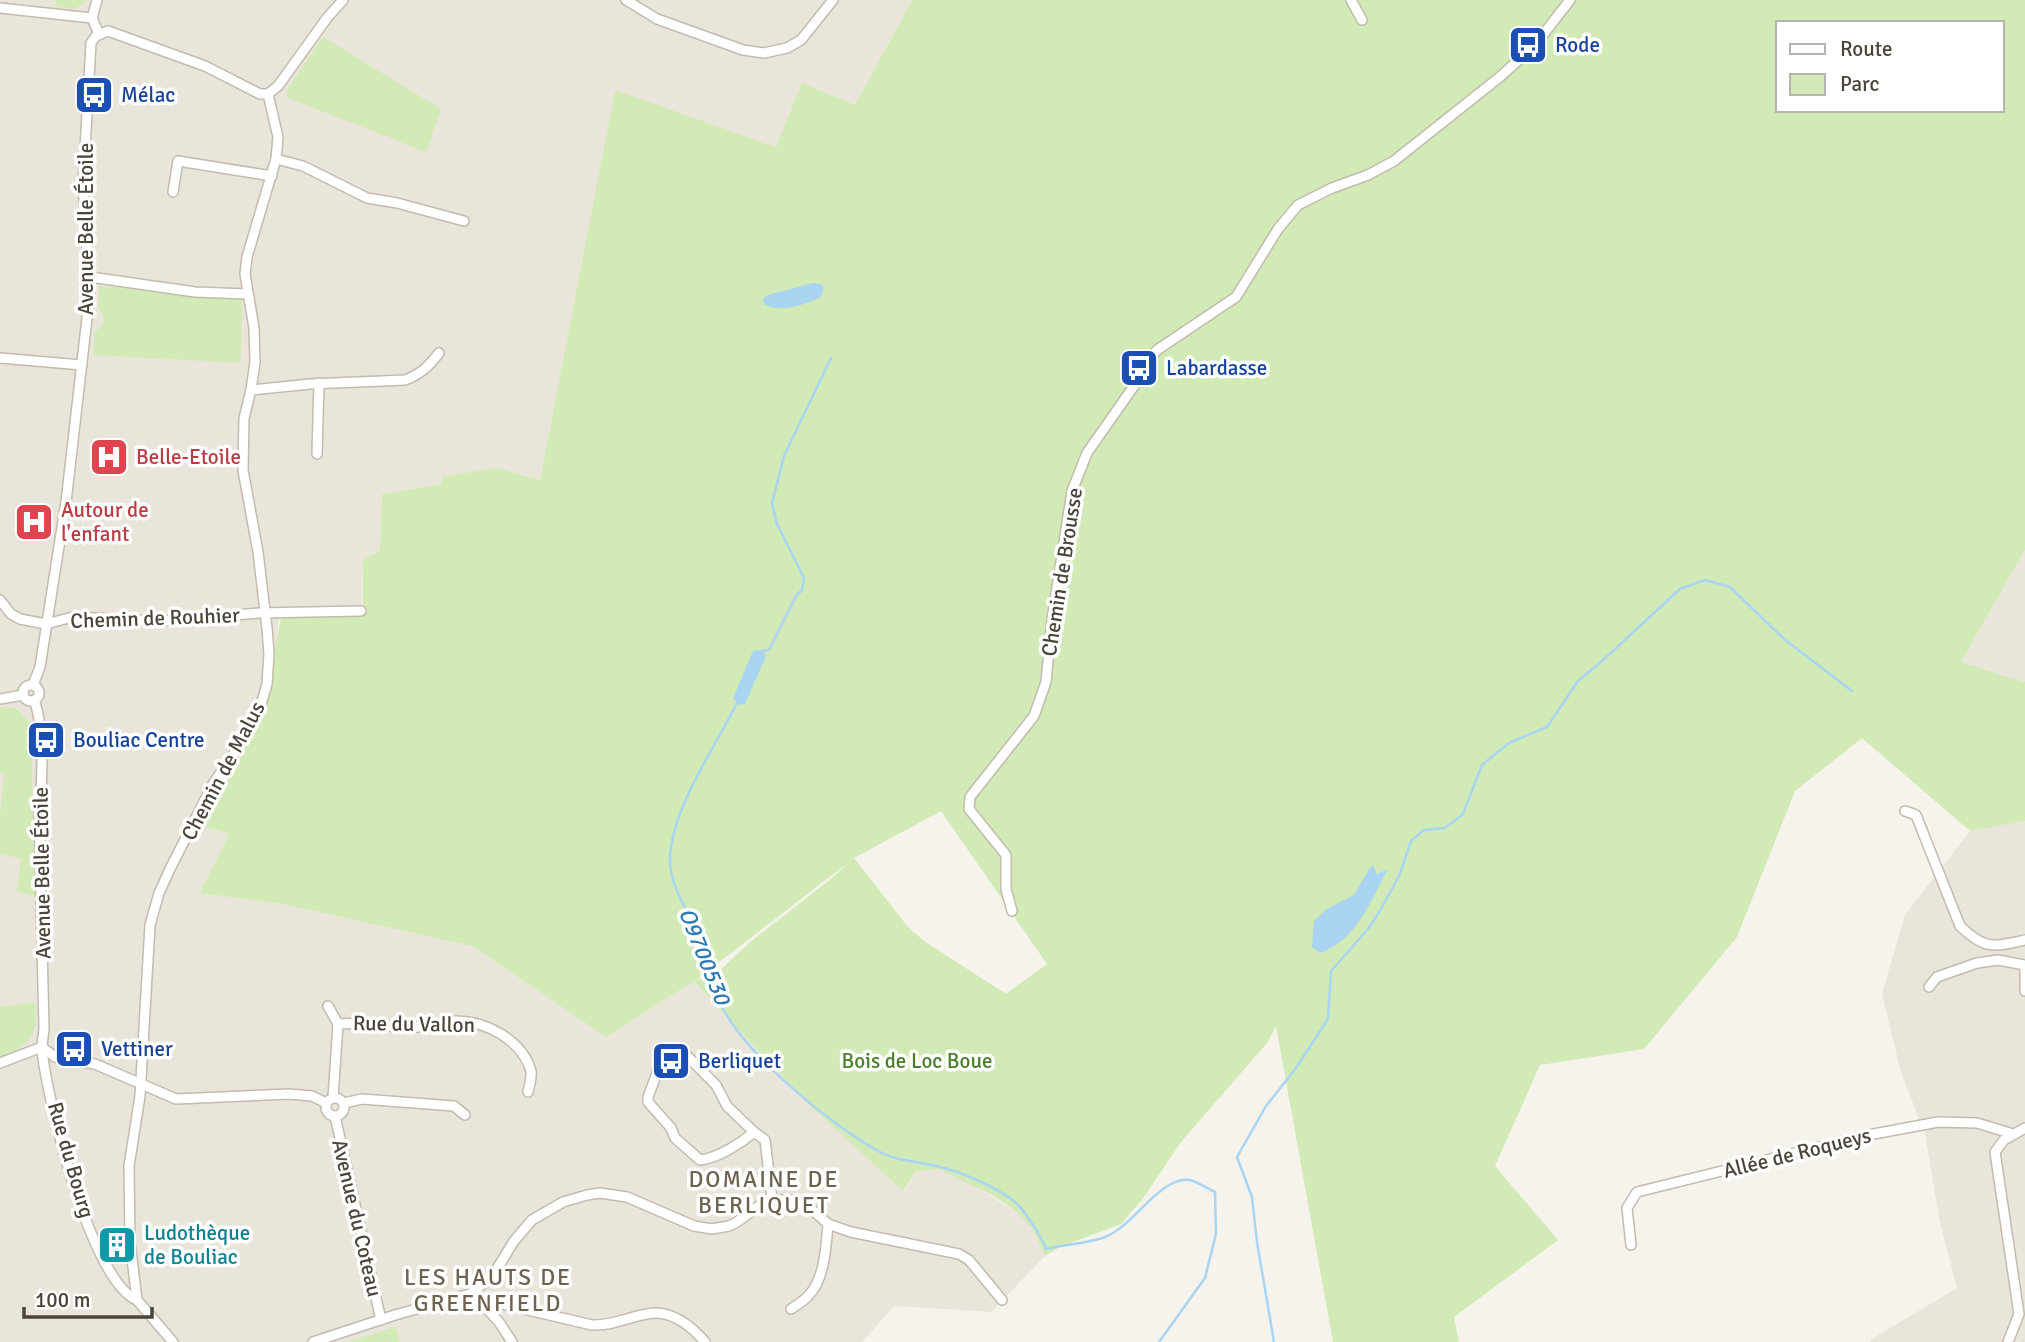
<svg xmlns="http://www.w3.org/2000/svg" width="2025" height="1342" viewBox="0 0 2025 1342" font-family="Signika,sans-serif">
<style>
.residential{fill:#eae5da}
.green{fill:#d2eab5;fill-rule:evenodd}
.water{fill:#a9d4f2}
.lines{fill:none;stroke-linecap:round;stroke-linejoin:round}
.stream{stroke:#a9d4f2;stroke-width:2.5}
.minor-casing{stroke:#c2bbae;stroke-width:12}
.minor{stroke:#fff;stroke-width:9}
.labels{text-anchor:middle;stroke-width:7;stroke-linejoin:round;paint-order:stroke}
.transit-label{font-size:21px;fill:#164399;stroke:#fff;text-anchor:start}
.street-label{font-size:21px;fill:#4b4439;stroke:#fff}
.health-label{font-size:21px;fill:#be3a42;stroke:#fff;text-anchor:start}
.park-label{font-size:21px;fill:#4a7f2a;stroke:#fff}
.culture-label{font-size:21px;fill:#0d838f;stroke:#fff;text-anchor:start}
.water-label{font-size:23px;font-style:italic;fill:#2e7ab2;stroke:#fff}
.neighbourhood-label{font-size:23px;letter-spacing:2px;fill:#6e6250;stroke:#fff}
</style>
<rect width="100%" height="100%" fill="#f6f3ec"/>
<!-- residential -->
<g class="residential">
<polygon points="0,0 912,0 855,105 776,147 615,91 540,480 497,468 442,484 382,494 380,551 363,559 362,614 279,615 277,647 261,719 213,784 229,834 201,893 283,904 472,946 606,1037 694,981 804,1100 904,1191 915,1172 938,1169 973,1185 1018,1213 1033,1230 1045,1256 991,1312 894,1306 862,1342 0,1342"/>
<polygon points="2025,550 2025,682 1961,662"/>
<polygon points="2025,821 2025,1342 1870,1342 1870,1340 1957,1288 1940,1222 1925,1134 1901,1072 1882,994 1905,915 1970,831"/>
</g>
<!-- green -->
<g class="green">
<polygon points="55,0 88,0 75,9 57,7"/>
<path d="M912 0H2025V550L1961 662 2025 682V821L1970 831 1862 738 1795 791 1737 937 1644 1049 1540 1065 1495 1166 1558 1240 1454 1317 1459 1342H1333L1276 1026 1267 1043 1181 1142 1144 1197 1121 1224 1060 1247 1045 1256 1033 1230 1018 1213 994 1196 938 1169 915 1172 903 1191 804 1100 694 981 606 1037 472 946 283 904 200 893 229 834 198 825 216 786 261 719 282 613 363 609V559L380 551 382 494 441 484 442 477 497 468 540 480 615 90 776 147 802 83 855 105ZM1778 23H2002V110H1778ZM941 811 1047 964 1006 994 924 941 908 927 854 858ZM849 862 832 878 750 942 715 975 696 980Z"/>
<polygon points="323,37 441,109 426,152 286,97 288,88"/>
<polygon points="99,286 242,298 241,363 93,355 95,331 101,327 104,320 98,306"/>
<polygon points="0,707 16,708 31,723 35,896 17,891 21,859 0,853 0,813 4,775 0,772"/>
<path d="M35 1002C37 1039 33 1041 0 1058V1007Z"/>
<polygon points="395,1327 400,1342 348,1342"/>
</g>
<!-- water -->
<g class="water">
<path d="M813 283 821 284 824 287 821 297C806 304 779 314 764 304L763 299 768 295Z"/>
<polygon points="757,650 763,652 766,656 745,704 739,705 733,698 753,651"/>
<path d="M1373 865 1377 874 1388 869C1371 900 1356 941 1320 953L1312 947 1314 921 1327 909 1354 895 1369 869Z"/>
</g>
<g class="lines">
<!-- stream -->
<g class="stream">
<polyline points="760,654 761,651 769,650 796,596 802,590 804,578 777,524 772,503 784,456 831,358"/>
<path d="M738 701C716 746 670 810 670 861 670 888 691 915 701 940 708 960 710 982 719 1001 742 1052 831 1126 880 1152 897 1161 918 1162 936 1166 962 1172 992 1185 1014 1201 1023 1208 1042 1237 1046 1249 1065 1244 1087 1244 1105 1237 1133 1227 1160 1176 1190 1180 1198 1182 1208 1189 1215 1192L1216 1234 1205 1278 1159 1342"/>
<polyline points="1274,1342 1257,1242 1252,1197 1237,1157 1266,1106 1296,1068 1328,1019 1331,971 1368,929 1381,909 1400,874 1411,841 1424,830 1445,828 1463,814 1482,765 1509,743 1547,727 1578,681 1601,662 1680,589 1705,580 1730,587 1784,639 1852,691"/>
</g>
<!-- minor casing -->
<g class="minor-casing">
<g id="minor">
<polyline points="97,0 92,18 99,34"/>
<polyline points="626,0 657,19 743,50 764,53 787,48 801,40 833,0"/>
<polyline points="1351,0 1362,20"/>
<polyline points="0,8 92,18"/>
<polyline points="276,159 303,166 367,198 397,203 464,221"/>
<polyline points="173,192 178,161 272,176"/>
<polyline points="90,277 195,292 247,294"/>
<polyline points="0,358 82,365"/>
<path d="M251 390 310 384 405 380C421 374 429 366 439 353"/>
<polyline points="317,454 319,383"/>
<polyline points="0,600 11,614 20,619 46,624 73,617 160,621 259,613 361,611"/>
<polyline points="33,685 40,667 66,502 90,292 83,184 91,43 96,36 108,31 205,66 260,94 268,94 278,86 327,18 343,0"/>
<circle cx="31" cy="693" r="8"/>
<polyline points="0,699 23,695"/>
<path d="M34 700C45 729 42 785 39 817L44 1029C43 1036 42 1043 42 1050 47 1099 91 1281 137 1300L173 1342"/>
<path d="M1905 811 1916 815 1960 926C1985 950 1993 947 2025 940"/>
<polyline points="1012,911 1006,889 1006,855 969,809 970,797 1034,716 1046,682 1052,620 1072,491 1087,453 1134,386 1142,369 1157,350 1236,297 1278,229 1298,205 1332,188 1368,175 1394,161 1501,76 1535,45 1570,0"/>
<polyline points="2025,969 2025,991"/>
<polyline points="1929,987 1937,977 1977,963 1998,960 2025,965"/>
<polyline points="328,1006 338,1024"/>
<polyline points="42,1047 55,1057 95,1064 176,1099 289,1094 312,1096 326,1103"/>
<polyline points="0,1063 42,1047"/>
<circle cx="335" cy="1107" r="9"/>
<path d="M333 1098 338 1024C363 1021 388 1028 413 1027 427 1027 441 1022 456 1021 486 1021 522 1040 531 1071 532 1078 529 1086 528 1092"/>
<polyline points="344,1103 362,1099 454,1106 465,1115"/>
<polyline points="335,1116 381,1320"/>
<path d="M754 1132 727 1106 716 1085 685 1054C677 1049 670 1052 663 1057L648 1097V1102L671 1128 675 1138 700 1160C718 1158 740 1144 754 1132L765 1140 772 1199"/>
<polyline points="1631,1245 1627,1208 1637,1192 1863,1136 1938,1122 1977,1123 2013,1134"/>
<path d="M468 1296 592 1325C612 1326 628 1317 647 1314 670 1309 691 1326 705 1342"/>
<polyline points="464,1299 486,1308 499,1322 512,1342"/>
<polyline points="137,1300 130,1242 129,1166 140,1096 150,925 159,893 170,869 213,784 246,736 260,708 267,684 269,654 267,628 258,552 243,470 244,418 251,390 255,362 254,328 245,274 247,257 276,159 278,137 268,94"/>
<path d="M791 1309C797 1305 804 1301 809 1295 825 1278 826 1246 828 1224"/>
<polyline points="313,1342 395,1315 470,1294 492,1277 514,1241 532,1220 563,1202 587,1195 600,1193 627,1197 694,1226 712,1229 729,1226 737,1222 767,1200 792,1200 808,1206 828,1224 851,1232 959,1254 969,1260 1002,1300"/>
<polyline points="2008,1342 2019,1314 1995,1152 2004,1140 2025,1128"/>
</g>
</g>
<!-- minor -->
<use href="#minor" class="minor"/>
</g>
<!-- icons -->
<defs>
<g id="bus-square" transform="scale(2.0125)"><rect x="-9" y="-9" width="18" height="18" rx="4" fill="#1a4fb4" stroke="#fff"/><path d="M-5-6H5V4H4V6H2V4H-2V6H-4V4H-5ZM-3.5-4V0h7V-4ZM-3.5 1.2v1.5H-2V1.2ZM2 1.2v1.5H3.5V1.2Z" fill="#fff"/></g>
<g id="hospital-square" transform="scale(2.0125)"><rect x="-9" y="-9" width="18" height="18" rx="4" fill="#e0444e" stroke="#fff"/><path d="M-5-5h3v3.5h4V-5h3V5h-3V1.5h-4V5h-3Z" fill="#fff"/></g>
<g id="building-square" transform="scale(2.0125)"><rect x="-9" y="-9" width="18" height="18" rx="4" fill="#0f9aa8" stroke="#fff"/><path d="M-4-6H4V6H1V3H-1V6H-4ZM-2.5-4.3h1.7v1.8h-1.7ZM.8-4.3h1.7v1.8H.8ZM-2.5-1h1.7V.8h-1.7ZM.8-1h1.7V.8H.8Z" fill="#fff"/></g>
</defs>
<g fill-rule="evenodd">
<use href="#bus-square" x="1528" y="45"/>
<use href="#bus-square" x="94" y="95"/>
<use href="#bus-square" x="1139" y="368"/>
<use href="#hospital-square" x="109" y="457"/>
<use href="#hospital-square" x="34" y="522"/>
<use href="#bus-square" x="46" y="740"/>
<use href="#bus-square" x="74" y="1049"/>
<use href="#bus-square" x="671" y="1061"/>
<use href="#building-square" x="117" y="1245"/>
</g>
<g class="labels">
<!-- transit labels -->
<g class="transit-label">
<text x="1555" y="52">Rode</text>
<text x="121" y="102">Mélac</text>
<text x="1166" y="375">Labardasse</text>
<text x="73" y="747">Bouliac Centre</text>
<text x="101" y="1056">Vettiner</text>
<text x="698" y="1068">Berliquet</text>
</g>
<!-- street labels -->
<g class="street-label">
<text transform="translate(86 229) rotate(-90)" y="7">Avenue Belle Étoile</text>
<text transform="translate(1062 572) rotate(-81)" y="7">Chemin de Brousse</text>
<text transform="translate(155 618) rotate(-2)" y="7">Chemin de Rouhier</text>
<text transform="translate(223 771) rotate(-62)" y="7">Chemin de Malus</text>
<text transform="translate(42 873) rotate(-91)" y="7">Avenue Belle Étoile</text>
<text transform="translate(414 1024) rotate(1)" y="7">Rue du Vallon</text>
<text transform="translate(1797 1153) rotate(-14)" y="7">Allée de Roqueys</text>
<text transform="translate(71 1160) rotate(74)" y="7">Rue du Bourg</text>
<text transform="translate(357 1218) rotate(77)" y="7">Avenue du Coteau</text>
</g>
<!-- health labels -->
<g class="health-label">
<text x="136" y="464">Belle-Etoile</text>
<text x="61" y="517">Autour de<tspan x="61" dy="24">l'enfant</tspan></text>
</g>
<!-- park labels -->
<g class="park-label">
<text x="917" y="1068">Bois de Loc Boue</text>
</g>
<!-- culture labels -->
<g class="culture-label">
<text x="144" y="1240">Ludothèque<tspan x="144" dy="24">de Bouliac</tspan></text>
</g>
<!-- water labels -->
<g class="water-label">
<text transform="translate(705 956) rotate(68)" y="8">O9700530</text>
</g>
<!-- neighbourhood labels -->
<g class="neighbourhood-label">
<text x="764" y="1187">DOMAINE DE<tspan x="764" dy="26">BERLIQUET</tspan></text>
<text x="488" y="1285">LES HAUTS DE<tspan x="488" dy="26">GREENFIELD</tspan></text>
</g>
</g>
<!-- legend -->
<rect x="1776" y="21" width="228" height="91" fill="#ffffff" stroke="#b7b4b0" stroke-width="2"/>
<rect x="1790" y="44" width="35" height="10" fill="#ffffff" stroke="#b7b4b0" stroke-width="2"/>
<text x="1840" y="56" font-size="21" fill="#4b4439">Route</text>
<rect x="1790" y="74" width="35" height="21" fill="#d2eab5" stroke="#b7b4b0" stroke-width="2"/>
<text x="1840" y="91" font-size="21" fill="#4b4439">Parc</text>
<!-- scale -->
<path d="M24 1307v10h128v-10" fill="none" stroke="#4b4439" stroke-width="3.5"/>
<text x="35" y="1307" font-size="21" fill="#4b4439" stroke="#ffffff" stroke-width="5" paint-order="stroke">100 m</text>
</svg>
